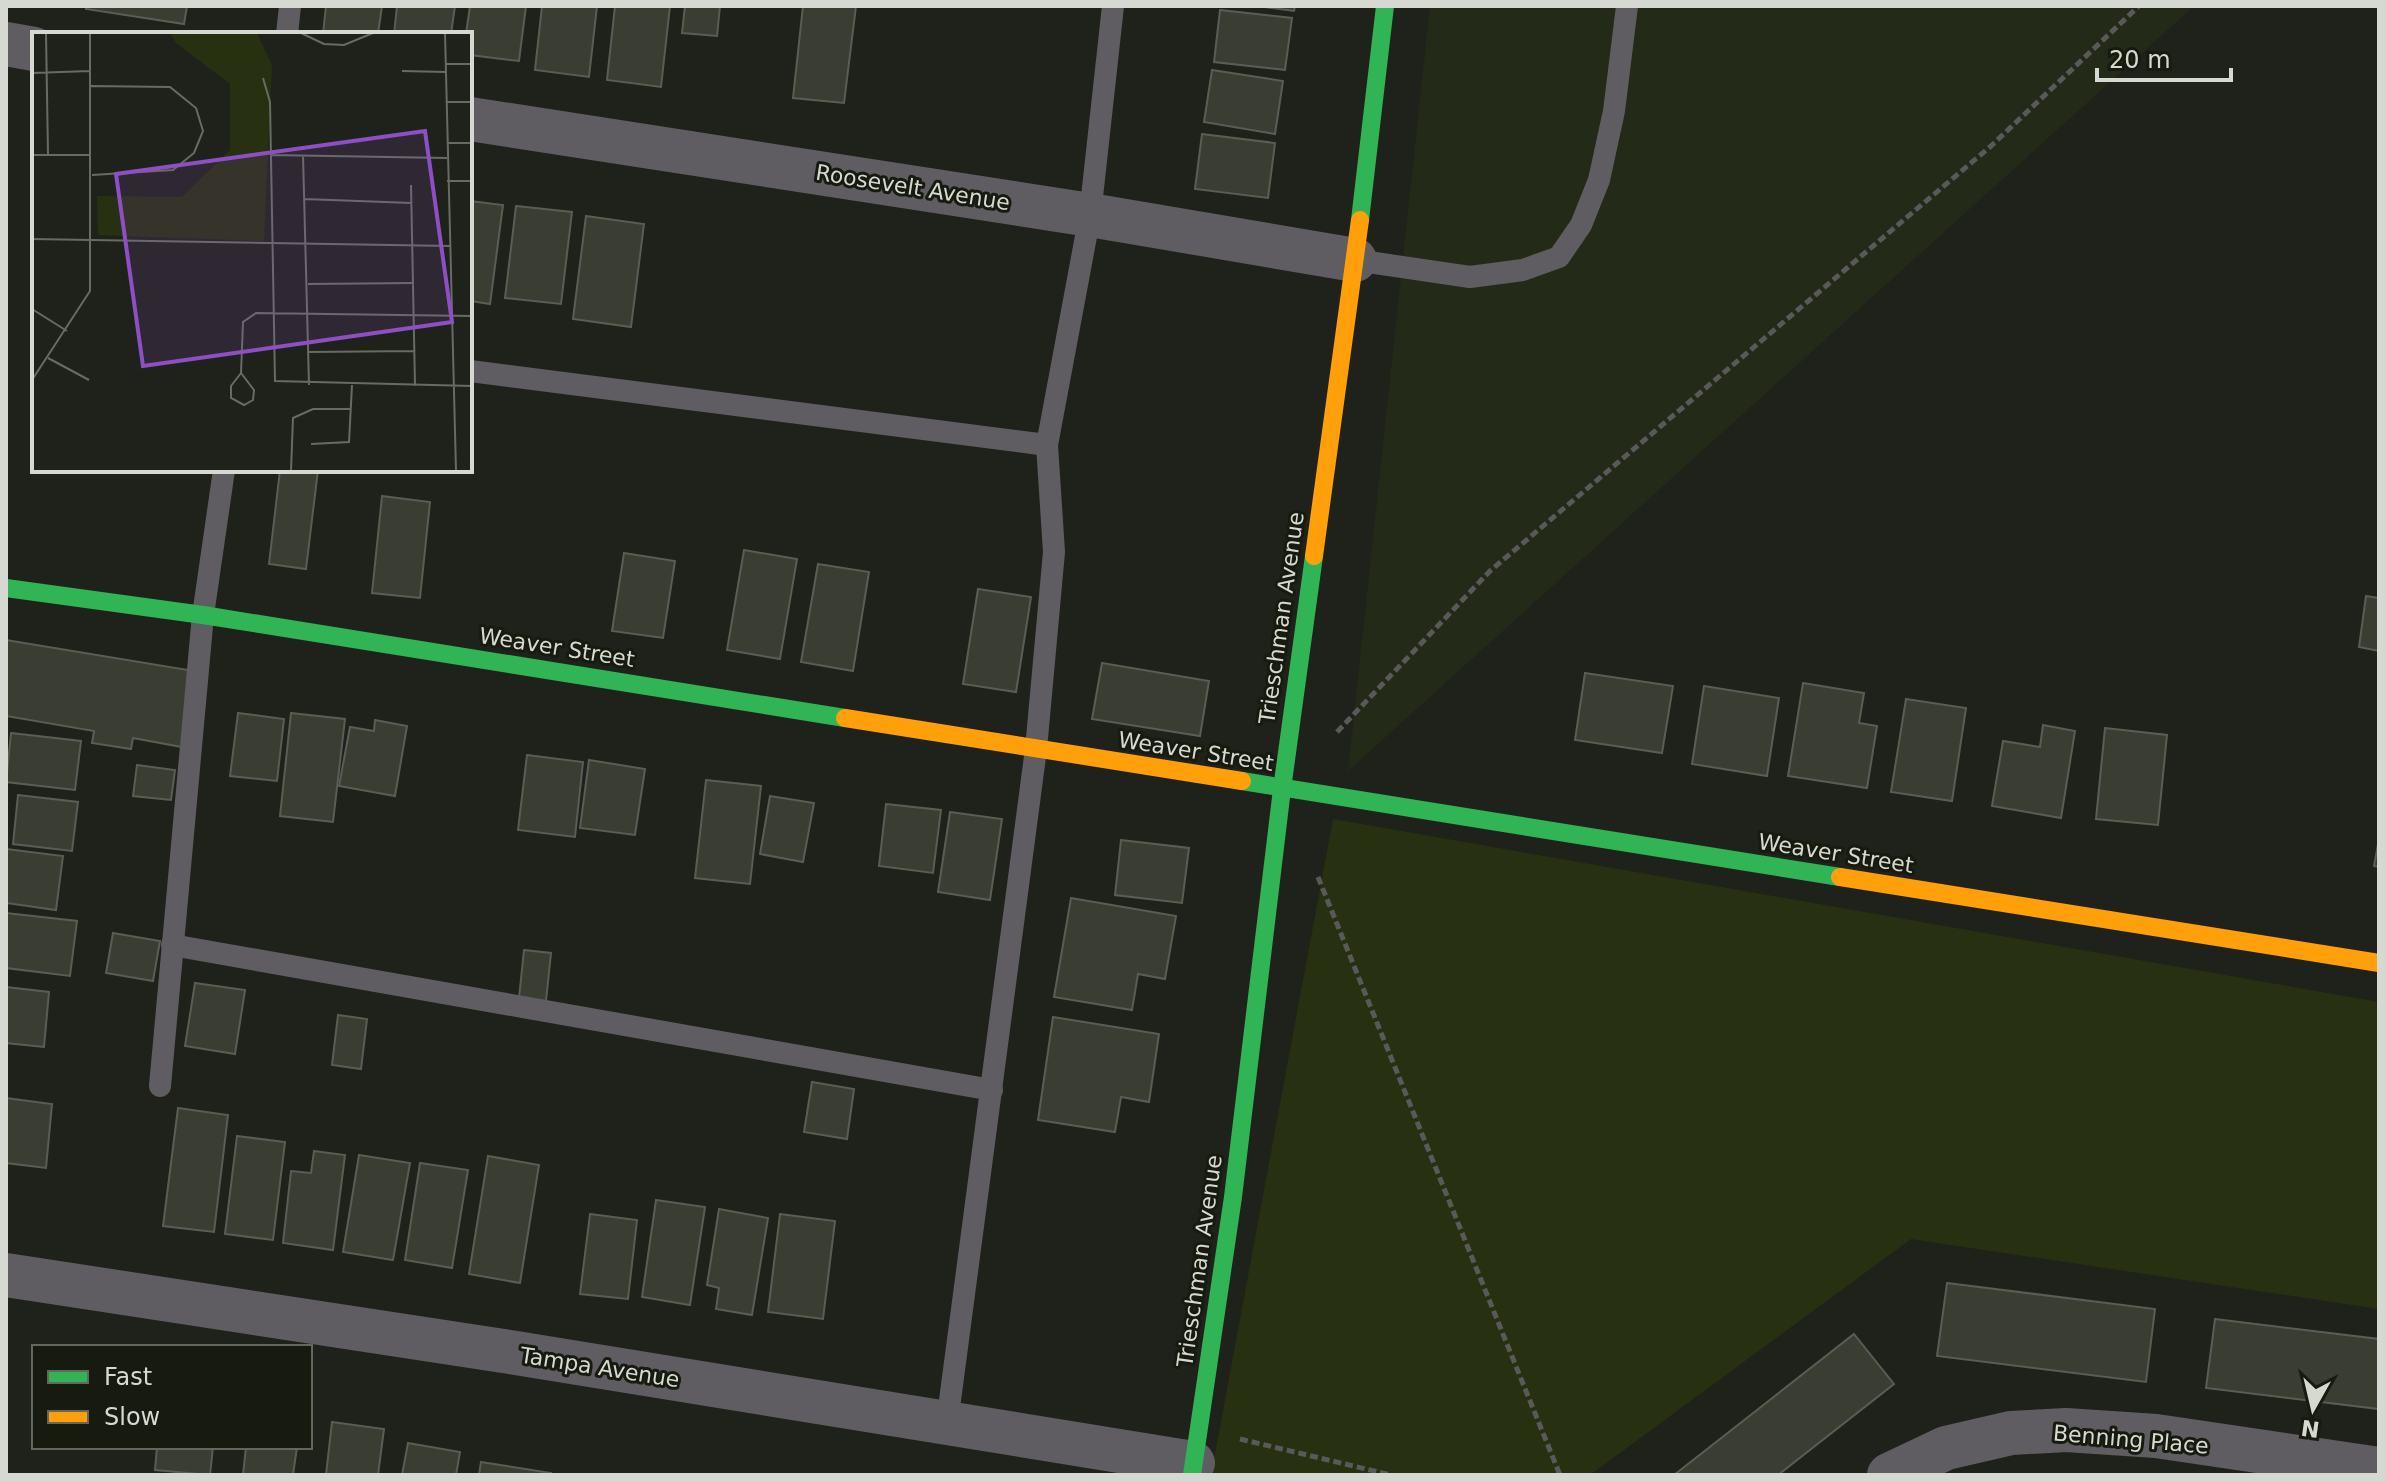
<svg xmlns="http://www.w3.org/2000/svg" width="2385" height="1481" viewBox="0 0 2385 1481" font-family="'DejaVu Sans',sans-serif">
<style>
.built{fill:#242a18}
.green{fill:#273010}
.building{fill:#3a3e32;stroke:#5a5c56;stroke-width:2}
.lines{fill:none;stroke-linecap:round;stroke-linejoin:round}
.path{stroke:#5a595a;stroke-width:5;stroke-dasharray:8 4;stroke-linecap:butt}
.lane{stroke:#5f5d61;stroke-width:22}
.street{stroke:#5f5d61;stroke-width:44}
.fast{stroke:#30b455;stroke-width:18}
.slow{stroke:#ff9f0a;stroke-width:18}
.labels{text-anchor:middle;stroke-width:6;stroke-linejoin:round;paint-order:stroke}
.street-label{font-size:22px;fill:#d6d9d1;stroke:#171b0f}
.inset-road{fill:none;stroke:#686b64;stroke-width:2}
.view{fill:#8d4fc3;fill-opacity:0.15;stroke:#8d4fc3;stroke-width:4}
.inset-edge{fill:none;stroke:#d6d9d1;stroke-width:4}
</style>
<rect width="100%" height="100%" fill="#1f221b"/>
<!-- built -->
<polygon class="built" points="1430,6 2194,6 1348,771"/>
<!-- green -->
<polygon class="green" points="1333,819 2379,1002 2379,1309 1911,1239 1590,1475 1211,1475"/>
<!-- building -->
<g class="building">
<polygon points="86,6 187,6 184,24 86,9"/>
<polygon points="326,6 382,6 378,34 323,34"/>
<polygon points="397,6 455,6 451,34 394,34"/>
<polygon points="470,6 526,6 519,61 470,55 470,34 466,34"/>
<polygon points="542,6 597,6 589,77 535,70"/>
<polygon points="615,6 670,6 661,87 607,80"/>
<polygon points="685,6 720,6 717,36 682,33"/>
<polygon points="803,6 856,6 844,103 793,98"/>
<polygon points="1256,6 1295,6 1294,11"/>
<polygon points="1220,10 1292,18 1285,70 1214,62"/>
<polygon points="1212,70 1283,81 1275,134 1204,122"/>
<polygon points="1202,134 1275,143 1268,198 1195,189"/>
<polygon points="470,201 503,205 490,304 470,301"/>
<polygon points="516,206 572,212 561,304 505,298"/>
<polygon points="586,216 644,224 631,327 573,319"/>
<polygon points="280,470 318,470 306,569 269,564"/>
<polygon points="382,496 430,502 420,598 372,593"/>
<polygon points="744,550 797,559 780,659 727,650"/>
<polygon points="624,553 675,561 663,638 612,631"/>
<polygon points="818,564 869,572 853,671 801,662"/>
<polygon points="978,589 1031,597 1016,692 963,684"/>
<polygon points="2366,596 2379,598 2379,651 2359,647"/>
<polygon points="6,640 200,672 187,748 133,738 131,749 92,743 94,731 6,716"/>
<polygon points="1102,663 1209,681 1200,736 1092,719"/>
<polygon points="1585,673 1673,686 1662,753 1575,740"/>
<polygon points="1803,683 1864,693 1859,723 1877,726 1867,788 1788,776"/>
<polygon points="1704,686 1779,698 1767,776 1692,764"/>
<polygon points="1906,699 1966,708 1952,801 1891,792"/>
<polygon points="238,713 284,719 277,781 230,776"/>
<polygon points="291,713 345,719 333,822 280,816"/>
<polygon points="375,720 407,726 395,796 339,786 350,727 374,731"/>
<polygon points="2043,725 2075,731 2061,818 1992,806 2003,741 2040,747"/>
<polygon points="2105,728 2167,735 2158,825 2096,819"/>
<polygon points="11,733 81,741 75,790 6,782"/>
<polygon points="527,755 583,762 575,837 518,830"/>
<polygon points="589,760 645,769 635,835 580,828"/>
<polygon points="137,765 175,770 171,800 133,796"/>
<polygon points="706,780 761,786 750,884 695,878"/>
<polygon points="18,795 78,802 72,851 13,844"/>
<polygon points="770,796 814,803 803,862 760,854"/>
<polygon points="886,804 941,810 933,873 879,866"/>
<polygon points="950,812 1002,819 990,900 938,892"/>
<polygon points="2379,839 2379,867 2374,866"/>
<polygon points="1121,840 1189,848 1182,903 1115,895"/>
<polygon points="6,849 63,856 56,910 6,903"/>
<polygon points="1071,898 1176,916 1165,979 1138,974 1132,1010 1054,997"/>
<polygon points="6,913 77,921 70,976 6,968"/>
<polygon points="113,933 160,941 153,981 106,973"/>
<polygon points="524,950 551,953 546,1001 519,998"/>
<polygon points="195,983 245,990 235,1054 185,1046"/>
<polygon points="6,987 49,992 44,1047 6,1043"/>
<polygon points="338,1015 367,1019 361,1069 332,1065"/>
<polygon points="1053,1017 1159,1034 1149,1102 1121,1097 1115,1132 1038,1120"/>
<polygon points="812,1082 854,1089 847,1139 804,1132"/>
<polygon points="6,1098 52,1104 46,1168 6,1163"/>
<polygon points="178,1108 228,1115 214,1232 163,1226"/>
<polygon points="237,1136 285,1142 273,1240 225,1234"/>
<polygon points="314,1151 345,1155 333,1250 283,1243 291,1171 311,1173"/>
<polygon points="359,1155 410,1163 393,1260 343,1252"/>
<polygon points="488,1156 539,1165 520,1283 469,1274"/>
<polygon points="420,1163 468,1170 452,1268 405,1260"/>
<polygon points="656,1200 705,1207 690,1305 642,1297"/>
<polygon points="719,1209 768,1218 752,1315 716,1309 719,1288 707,1285"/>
<polygon points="590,1214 637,1220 628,1299 580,1294"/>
<polygon points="780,1214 835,1221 823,1319 768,1312"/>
<polygon points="1947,1283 2155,1309 2146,1382 1937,1356"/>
<polygon points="2215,1319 2379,1339 2379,1409 2206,1388"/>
<polygon points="1854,1334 1894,1384 1778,1475 1674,1475"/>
<polygon points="332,1422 384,1429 378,1475 326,1475"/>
<polygon points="408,1443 460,1452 456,1475 402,1475"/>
<polygon points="157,1447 213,1447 210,1475 155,1470"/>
<polygon points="246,1447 297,1447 293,1475 243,1475"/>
<polygon points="481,1462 551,1473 551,1475 479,1475"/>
</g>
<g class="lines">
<!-- path -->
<g class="path">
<polyline points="1337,732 1490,571 1991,146 2139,6"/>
<polyline points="1318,877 1560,1475"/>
<polyline points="1240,1439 1391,1475"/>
</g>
<!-- lane -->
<g class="lane">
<polyline points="287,34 290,6"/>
<polyline points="1355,260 1470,277 1523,270 1559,257 1581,225 1599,180 1614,111 1627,6"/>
<polyline points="470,371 1047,445"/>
<polyline points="172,945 992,1090"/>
<polyline points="160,1086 203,615 224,470"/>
<polyline points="947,1423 1036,749 1054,552 1047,445 1090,215 1113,6"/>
</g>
<!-- street -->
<g class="street">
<polyline points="6,44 34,49"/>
<polyline points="470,119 1090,215 1355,260"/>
<polyline points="6,1275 516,1353 1193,1463"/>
<polyline points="1889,1475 1946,1448 2011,1433 2066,1430 2156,1436 2379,1469"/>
</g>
<!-- fast -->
<g class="fast">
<polyline points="1360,220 1385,6"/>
<polyline points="6,588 203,615 845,718"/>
<polyline points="1242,781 1840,877"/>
<polyline points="1192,1475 1233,1197 1282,789 1314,556"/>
</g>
<!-- slow -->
<g class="slow">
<polyline points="1314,556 1360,220"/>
<polyline points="845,718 1242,781"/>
<polyline points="1840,877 2379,963"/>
</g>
</g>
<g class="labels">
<!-- street labels -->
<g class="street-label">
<text transform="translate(913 187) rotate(9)" y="8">Roosevelt Avenue</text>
<text transform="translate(1281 618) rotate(-82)" y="8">Trieschman Avenue</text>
<text transform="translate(557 647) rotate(9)" y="8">Weaver Street</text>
<text transform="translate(1196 751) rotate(9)" y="8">Weaver Street</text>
<text transform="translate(1836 853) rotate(9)" y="8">Weaver Street</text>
<text transform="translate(1199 1261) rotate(-82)" y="8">Trieschman Avenue</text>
<text transform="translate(600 1367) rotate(9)" y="8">Tampa Avenue</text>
<text transform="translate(2131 1439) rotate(5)" y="8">Benning Place</text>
</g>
</g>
<!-- overview -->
<g transform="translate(32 32)">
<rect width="440" height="440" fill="#1f221b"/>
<path d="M138 1H225L240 33 232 209 66 203 65 164 150 165 198 118V52L144 11Z" fill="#273010"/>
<path class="inset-road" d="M14 1 16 123M269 1 292 12 312 13 341 1M413 1 424 439M414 32H440M370 39 414 40M0 41 58 39M231 46 238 70 243 349 440 354M59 54 138 55 164 76 171 99 162 121 141 138 60 143M414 70H440M415 111H440M0 123H59M239 123 415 126M271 123 277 353M415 149H440M379 153 383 354M272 167 380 171M0 207 419 214M276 252 382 251M0 277 35 299M276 320 383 319M16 326 57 348M209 341 222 358 221 368 212 373 199 366V354L209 341 211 290 224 281 440 284M0 348 58 259V1M279 412 317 410 320 353M259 439 261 386 281 377H319"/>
<path class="view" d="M393 99 420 290 111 334 84 142Z"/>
<rect width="440" height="440" class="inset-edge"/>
</g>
<!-- border -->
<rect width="2385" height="1481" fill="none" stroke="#d6d9d1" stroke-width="16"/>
<!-- legend -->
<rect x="32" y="1345" width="280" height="104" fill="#171b0f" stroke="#63675d" stroke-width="2"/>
<rect x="48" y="1371" width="40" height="12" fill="#30b455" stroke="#63675d" stroke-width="2"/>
<text x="104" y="1385" font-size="24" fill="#d6d9d1">Fast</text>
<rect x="48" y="1411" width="40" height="12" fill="#ff9f0a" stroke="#63675d" stroke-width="2"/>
<text x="104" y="1425" font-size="24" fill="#d6d9d1">Slow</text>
<!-- north arrow -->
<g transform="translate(2313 1409) rotate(188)" stroke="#171b0f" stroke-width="6" paint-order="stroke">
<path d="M0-6L14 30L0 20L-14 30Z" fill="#d6d9d1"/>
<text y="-12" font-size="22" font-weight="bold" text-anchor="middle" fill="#d6d9d1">N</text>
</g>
<!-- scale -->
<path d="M2097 68v12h134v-12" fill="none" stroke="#d6d9d1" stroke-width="4"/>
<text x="2109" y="68" font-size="24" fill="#d6d9d1" stroke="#171b0f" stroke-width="6" paint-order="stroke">20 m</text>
</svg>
